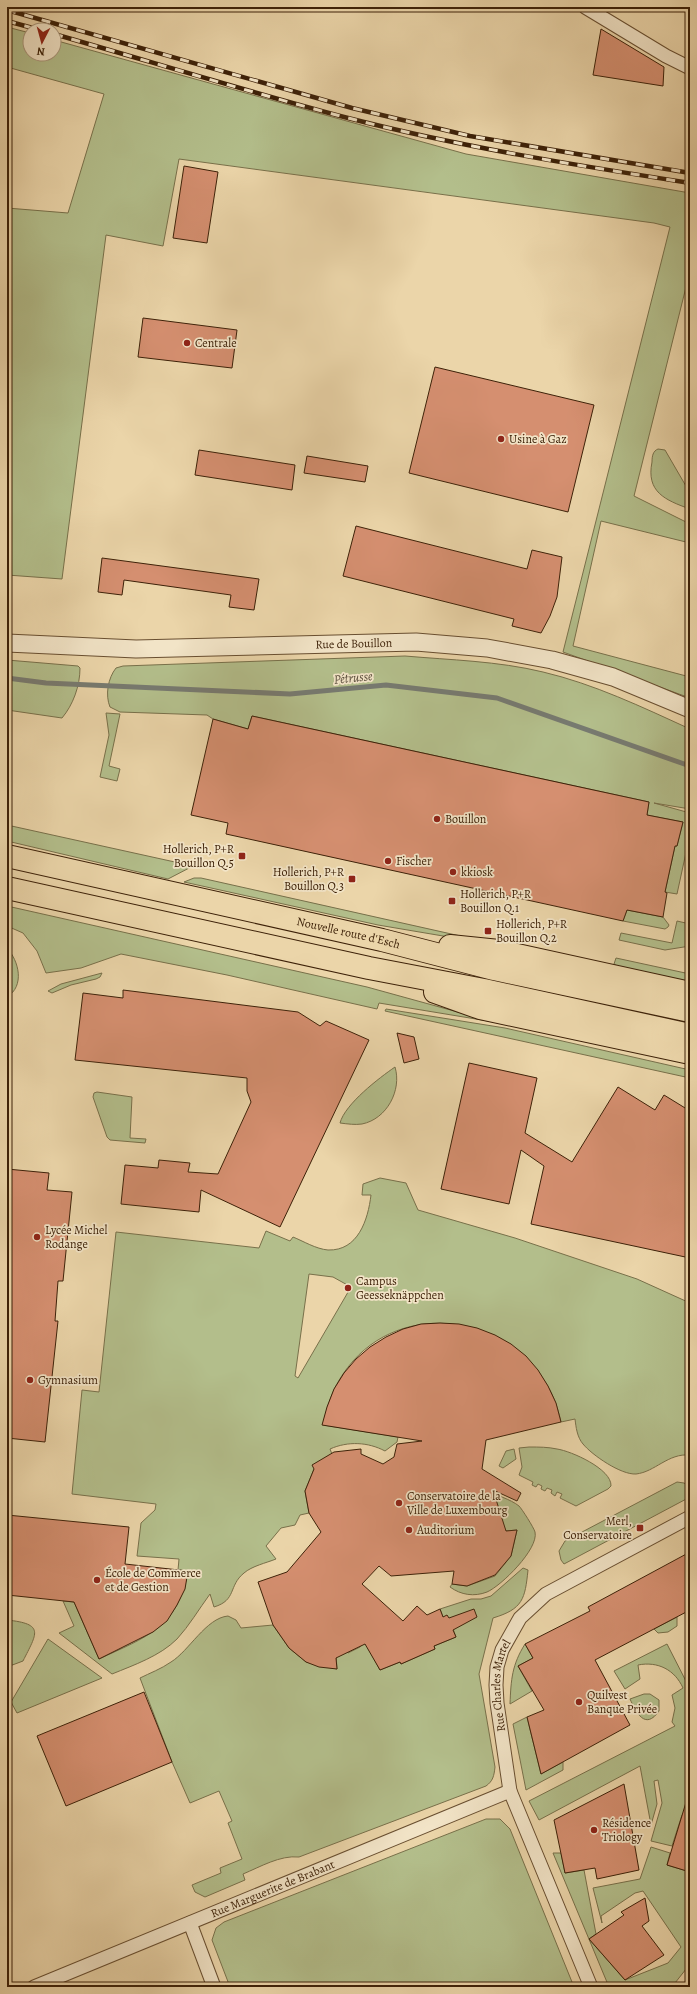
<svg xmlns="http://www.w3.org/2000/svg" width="697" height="1994" viewBox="0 0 697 1994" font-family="Alegreya,serif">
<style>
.green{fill:#b3be8b;stroke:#78704a;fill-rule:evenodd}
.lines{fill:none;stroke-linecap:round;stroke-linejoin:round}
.stream{stroke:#777a70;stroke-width:5}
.building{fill:#d58f70;stroke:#3d2108}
.minor-casing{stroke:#684e30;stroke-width:15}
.tertiary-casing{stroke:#684e30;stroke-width:19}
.trunk-casing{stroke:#3d2108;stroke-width:24}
.minor{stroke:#f2e4c7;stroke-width:13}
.tertiary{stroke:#f2e4c7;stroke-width:17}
.trunk{stroke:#ebd5a9;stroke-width:22}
.rail-casing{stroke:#3d2108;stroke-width:4.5}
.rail{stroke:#f2e4c7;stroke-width:3;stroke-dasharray:9;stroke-linecap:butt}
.poi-dot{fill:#8f2418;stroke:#f2e4c7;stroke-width:1.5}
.labels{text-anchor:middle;stroke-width:3.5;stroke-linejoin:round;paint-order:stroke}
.poi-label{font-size:12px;fill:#3d2108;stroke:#f2e4c7;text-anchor:start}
.street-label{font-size:12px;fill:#3d2108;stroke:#f2e4c7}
.water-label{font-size:13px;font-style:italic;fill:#5a4d3c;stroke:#f2e4c7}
</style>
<rect width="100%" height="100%" fill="#ebd5a9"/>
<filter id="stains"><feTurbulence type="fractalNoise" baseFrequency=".005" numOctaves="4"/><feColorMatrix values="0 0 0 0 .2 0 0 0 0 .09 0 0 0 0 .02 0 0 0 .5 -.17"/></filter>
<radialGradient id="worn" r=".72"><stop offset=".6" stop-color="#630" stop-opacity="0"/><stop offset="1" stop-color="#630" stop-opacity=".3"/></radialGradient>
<!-- green -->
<g class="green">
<polygon points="7,27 30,33 30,54 54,54 54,40 466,154 690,193 690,271 634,496 690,524 690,543 601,521 573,646 690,677 690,698 563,652 670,227 654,223 179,159 163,246 106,235 62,579 7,575 7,208 68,213 104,94 7,67"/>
<path d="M658 449 665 450 690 493V509C665 500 646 492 652 462 652 456 653 451 658 449Z"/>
<path d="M405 656C450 660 498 661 543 672 594 684 642 707 690 729V809L654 803 690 813V834L677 894 665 892 675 846H677L683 822 647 815 649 802 252 716 248 729 213 719 207 715 120 712 110 707C105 695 108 678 116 668L123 666Z"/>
<path d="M7 660 78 666 80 668C80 686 73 705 62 718L7 710Z"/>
<polygon points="106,713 120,714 109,766 120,769 117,781 100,777 109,735"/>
<polygon points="7,825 193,866 168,879 7,841"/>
<polygon points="194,878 201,878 514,948 378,925 184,882"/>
<polygon points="7,906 367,987 494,1022 379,1003 377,1009 227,975 121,954 81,968 46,973 37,951 23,933 7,926"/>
<polygon points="627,910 663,917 669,925 668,927 665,929 623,921"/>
<polygon points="677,921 690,924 690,946 665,950 619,940 621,933 672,943"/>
<path d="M7 948C19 961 25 986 7 997Z"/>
<polygon points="616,958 690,974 690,985 628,972 614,964"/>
<polygon points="102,973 100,977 96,979 71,985 52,993 48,991 61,984"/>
<polygon points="386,1009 505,1028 690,1070 690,1078 385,1011"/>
<path d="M395 1067C402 1090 387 1119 362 1124 355 1125 348 1124 340 1123 345 1104 379 1078 395 1067Z"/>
<polygon points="97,1092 132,1097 130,1138 146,1139 145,1143 110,1140 107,1137 93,1097 94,1093"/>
<path d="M380 1178 406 1183 418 1210 515 1238 637 1279 690 1303V1455C668 1453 655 1472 636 1474 621 1475 592 1455 583 1444 577 1437 576 1427 575 1419L561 1422C558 1409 554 1396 547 1385 503 1311 393 1299 343 1374 332 1390 327 1407 323 1425L398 1437 397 1442 385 1451C368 1442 348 1441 330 1449L332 1454 314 1469 305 1491 309 1513 300 1515 295 1525 281 1528 266 1546 276 1559C266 1563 252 1566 244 1573 228 1586 237 1600 214 1607L210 1594C199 1609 189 1626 177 1639 160 1656 134 1665 112 1674L59 1633 74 1626 63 1601 74 1602 99 1659C146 1637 178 1628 188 1571L178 1570 179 1559 137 1556 141 1523 155 1510 156 1504 72 1494 82 1390 99 1392 116 1232 259 1248 266 1231 290 1241 293 1237C303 1241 316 1249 328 1250 358 1251 368 1220 371 1195H362L363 1184ZM309 1274 333 1277 351 1287 298 1378 295 1376Z"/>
<path d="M529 1447C539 1447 548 1447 557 1449 571 1451 612 1469 611 1486L608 1489 576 1506 560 1498 562 1494 557 1492 555 1496 551 1493 552 1490 547 1488 545 1491 541 1489 542 1486 538 1484 536 1487 532 1485 533 1482 519 1475 522 1467 519 1448Z"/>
<polygon points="514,1449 516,1459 503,1468 499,1466 506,1451"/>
<polygon points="677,1482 684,1483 690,1487 690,1497 564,1564 561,1560 559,1551 565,1541"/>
<path d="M486 1491C496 1495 510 1499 519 1506 522 1509 534 1528 535 1532 539 1549 501 1586 487 1592 474 1597 461 1595 450 1587L452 1584 467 1586 495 1576 511 1556 517 1530 506 1531Z"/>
<path d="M523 1568 528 1570C525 1599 523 1609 493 1618L479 1674 495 1767C494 1776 493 1781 486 1786L299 1857C280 1855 260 1867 243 1874L245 1880 205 1897 195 1892 192 1885 221 1873 220 1868 242 1859 228 1823 232 1821 219 1791 190 1803 172 1762 140 1678C150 1673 161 1669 171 1662 189 1651 206 1618 228 1616L236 1620 241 1628 273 1625 289 1648 306 1662 337 1669 334 1623 348 1653 360 1647 368 1638 373 1657 380 1670 400 1662 401 1664 435 1649 434 1646 456 1637 449 1618 443 1617 440 1609 471 1599H481L491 1596Z"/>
<polygon points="677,1617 677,1626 668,1632 658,1633 654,1629"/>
<path d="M7 1620C45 1624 37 1633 23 1661L7 1667Z"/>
<polygon points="48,1639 102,1678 17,1713 11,1702"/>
<path d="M525 1644 533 1658 518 1666 532 1691 510 1704C511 1679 512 1665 525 1644Z"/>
<path d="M667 1644 690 1689V1817L682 1815 672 1846 651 1841 662 1803 658 1780 654 1781 657 1804 651 1825 640 1766 539 1820 529 1801 675 1726 672 1722 675 1708 672 1695 683 1688C675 1670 658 1661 638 1665L640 1679 625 1689 614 1671Z"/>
<path d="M644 1694H650L659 1700V1711C645 1731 636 1712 630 1699Z"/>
<polygon points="527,1717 541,1774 563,1762 563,1770 526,1790 513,1724"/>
<polygon points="486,1819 500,1819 510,1829 572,1982 572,1987 230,1987 212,1940 216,1928 224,1922"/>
<polygon points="651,1847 670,1853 667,1865 690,1872 690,1964 675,1983 665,1987 609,1987 553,1853 561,1853 565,1873 584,1870 596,1934 589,1939 625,1980 668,1963 681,1947 643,1891 635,1893 601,1916 602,1923 593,1888 640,1879"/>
</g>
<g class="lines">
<!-- stream -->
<polyline class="stream" points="7,678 46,683 290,694 386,685 497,698 690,766"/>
</g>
<!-- building -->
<g class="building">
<polygon points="601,29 664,67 663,86 593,75"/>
<polygon points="184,166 218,172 207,243 173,238"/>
<polygon points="143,318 237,330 232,368 138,357"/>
<polygon points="435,367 594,405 568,512 409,473"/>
<polygon points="199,450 295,465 292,490 195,475"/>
<polygon points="307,456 368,466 365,482 304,473"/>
<polygon points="356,526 527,569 532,550 562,557 557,597 550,616 541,633 512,626 514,619 343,576"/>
<polygon points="102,558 259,579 254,610 229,607 231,595 124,580 122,595 98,592"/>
<polygon points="252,716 649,802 647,815 683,822 677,846 675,846 665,892 667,893 663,917 627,910 623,921 226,834 228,823 191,815 213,719 248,729"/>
<polygon points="123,990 298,1012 320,1026 326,1021 369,1040 280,1227 201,1190 199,1212 121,1204 125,1165 158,1168 159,1160 190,1163 188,1172 218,1174 251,1102 247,1091 247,1078 75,1060 83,993 123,998"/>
<polygon points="397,1033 414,1037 419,1059 404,1063"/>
<polygon points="469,1063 537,1078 525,1133 572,1162 618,1087 655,1110 664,1095 690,1111 690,1258 531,1224 544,1166 521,1150 509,1204 441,1189"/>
<polygon points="7,1169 49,1173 47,1190 72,1192 63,1281 58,1281 55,1321 58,1321 45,1442 7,1438"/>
<polygon points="440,1323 459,1324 477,1328 495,1335 511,1344 526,1356 538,1370 548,1386 556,1403 561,1422 486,1440 482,1469 521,1493 517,1501 493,1490 506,1531 517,1530 511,1556 495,1575 467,1586 452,1584 454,1571 391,1576 379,1566 362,1584 403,1621 417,1606 427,1615 440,1609 443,1617 447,1615 449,1618 474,1609 477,1617 453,1630 456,1637 434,1646 435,1649 401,1664 400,1662 380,1670 365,1644 336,1658 337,1669 319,1667 306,1662 289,1648 273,1625 258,1582 287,1572 321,1532 309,1513 305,1491 314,1469 312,1465 334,1452 361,1449 361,1454 383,1464 394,1457 397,1444 422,1441 322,1425 327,1407 334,1389 344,1373 356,1359 370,1347 386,1337 403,1329 421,1324"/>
<polygon points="7,1515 129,1527 125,1564 188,1571 185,1589 177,1605 167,1621 153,1632 99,1659 74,1602 7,1595"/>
<polygon points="690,1552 690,1610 595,1660 630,1725 541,1774 527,1717 544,1710 518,1666 533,1658 525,1644 590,1611 588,1607"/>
<polygon points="144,1692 172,1762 66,1806 37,1736"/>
<polygon points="624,1784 639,1870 597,1879 595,1868 565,1873 554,1820"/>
<polygon points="687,1799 690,1799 690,1872 667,1865"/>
<polygon points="645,1898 649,1921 642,1926 664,1955 625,1980 589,1939 624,1915 621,1912"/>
</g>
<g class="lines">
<!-- minor casing -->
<g class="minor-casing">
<g id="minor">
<polyline points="585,7 666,56 690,68"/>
<polyline points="190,1923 214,1987"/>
<path id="s1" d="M34 1987 510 1791"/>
<path id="s2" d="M591 1987 510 1791 497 1703 496 1685 497 1667 502 1650 520 1618 546 1594 690 1517"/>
</g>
</g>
<!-- tertiary casing -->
<g class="tertiary-casing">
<g id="tertiary">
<path id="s3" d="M7 643 136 649 416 642 487 648 552 660 613 677 690 709"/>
</g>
</g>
<!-- trunk casing -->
<g class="trunk-casing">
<g id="trunk">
<path id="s4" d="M7 856 382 940 494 969 690 1011"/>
<polyline points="7,888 369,968 484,990 690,1035"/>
<polyline points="450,946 499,951 690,993"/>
<polyline points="435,992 480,1008 690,1053"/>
</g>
</g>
<!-- minor -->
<use href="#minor" class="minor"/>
<!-- tertiary -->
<use href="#tertiary" class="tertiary"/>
<!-- trunk -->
<use href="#trunk" class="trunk"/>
<!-- rail casing -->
<g class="rail-casing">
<g id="rail">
<polyline points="7,10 352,108 470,136 690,173"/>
<polyline points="7,21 40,30"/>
<path d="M54 34C152 62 249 92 348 118 461 147 575 165 690 183"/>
</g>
</g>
<!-- rail -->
<use href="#rail" class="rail"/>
</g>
<!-- markers -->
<g class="poi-dot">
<circle cx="187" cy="343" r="4"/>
<circle cx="501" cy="439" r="4"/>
<circle cx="437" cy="819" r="4"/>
<rect x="238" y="852" width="8" height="8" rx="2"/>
<circle cx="388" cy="861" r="4"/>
<circle cx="453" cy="872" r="4"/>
<rect x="348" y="875" width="8" height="8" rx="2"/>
<rect x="448" y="897" width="8" height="8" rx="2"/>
<rect x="484" y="927" width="8" height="8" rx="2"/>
<circle cx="37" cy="1237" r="4"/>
<circle cx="348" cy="1288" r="4"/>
<circle cx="30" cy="1380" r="4"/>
<circle cx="399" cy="1503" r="4"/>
<rect x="636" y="1524" width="8" height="8" rx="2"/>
<circle cx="409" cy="1530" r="4"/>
<circle cx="97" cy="1580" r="4"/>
<circle cx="579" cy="1702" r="4"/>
<circle cx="594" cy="1830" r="4"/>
</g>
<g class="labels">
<!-- poi labels -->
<g class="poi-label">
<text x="195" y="347">Centrale</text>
<text x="509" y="443">Usine à Gaz</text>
<text x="445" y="823">Bouillon</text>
<text x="234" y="853" text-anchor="end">Hollerich, P+R<tspan x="234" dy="14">Bouillon Q.5</tspan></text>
<text x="396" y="865">Fischer</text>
<text x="344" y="876" text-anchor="end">Hollerich, P+R<tspan x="344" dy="14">Bouillon Q.3</tspan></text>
<text x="461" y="876">kkiosk</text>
<text x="460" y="898">Hollerich, P+R<tspan x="460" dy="14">Bouillon Q.1</tspan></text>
<text x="496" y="928">Hollerich, P+R<tspan x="496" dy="14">Bouillon Q.2</tspan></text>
<text x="45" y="1234">Lycée Michel<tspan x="45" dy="14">Rodange</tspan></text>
<text x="356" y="1285">Campus<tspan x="356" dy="14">Geesseknäppchen</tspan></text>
<text x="38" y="1384">Gymnasium</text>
<text x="407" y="1500">Conservatoire de la<tspan x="407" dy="14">Ville de Luxembourg</tspan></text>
<text x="632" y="1525" text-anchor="end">Merl,<tspan x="632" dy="14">Conservatoire</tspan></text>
<text x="417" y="1534">Auditorium</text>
<text x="105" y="1577">École de Commerce<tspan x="105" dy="14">et de Gestion</tspan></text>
<text x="587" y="1699">Quilvest<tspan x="587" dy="14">Banque Privée</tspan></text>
<text x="602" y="1827">Résidence<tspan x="602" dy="14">Triology</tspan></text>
</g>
<!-- street labels -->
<g class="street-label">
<text dy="4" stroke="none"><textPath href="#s3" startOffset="347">Rue de Bouillon</textPath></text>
<text dy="4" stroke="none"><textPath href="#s4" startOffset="350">Nouvelle route d'Esch</textPath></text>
<text dy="4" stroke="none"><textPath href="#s2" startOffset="319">Rue Charles Martel</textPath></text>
<text dy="4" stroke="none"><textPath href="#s1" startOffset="258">Rue Marguerite de Brabant</textPath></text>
</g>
<!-- water labels -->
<g class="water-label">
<text transform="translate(353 677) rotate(-6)" y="5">Pétrusse</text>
</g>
</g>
<!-- margin -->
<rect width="697" height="1994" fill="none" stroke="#ebd5a9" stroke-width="24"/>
<rect x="8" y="8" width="681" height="1978" fill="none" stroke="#3d2108" stroke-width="2"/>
<rect x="12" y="12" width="673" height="1970" fill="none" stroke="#3d2108"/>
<!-- north arrow -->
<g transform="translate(42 42) rotate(186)"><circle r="19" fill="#f2e4c7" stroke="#aa967b"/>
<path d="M0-3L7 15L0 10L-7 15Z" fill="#8f2418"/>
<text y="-6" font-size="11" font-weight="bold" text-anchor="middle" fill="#3d2108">N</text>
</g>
<rect width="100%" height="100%" filter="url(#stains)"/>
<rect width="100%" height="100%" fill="url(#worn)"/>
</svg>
